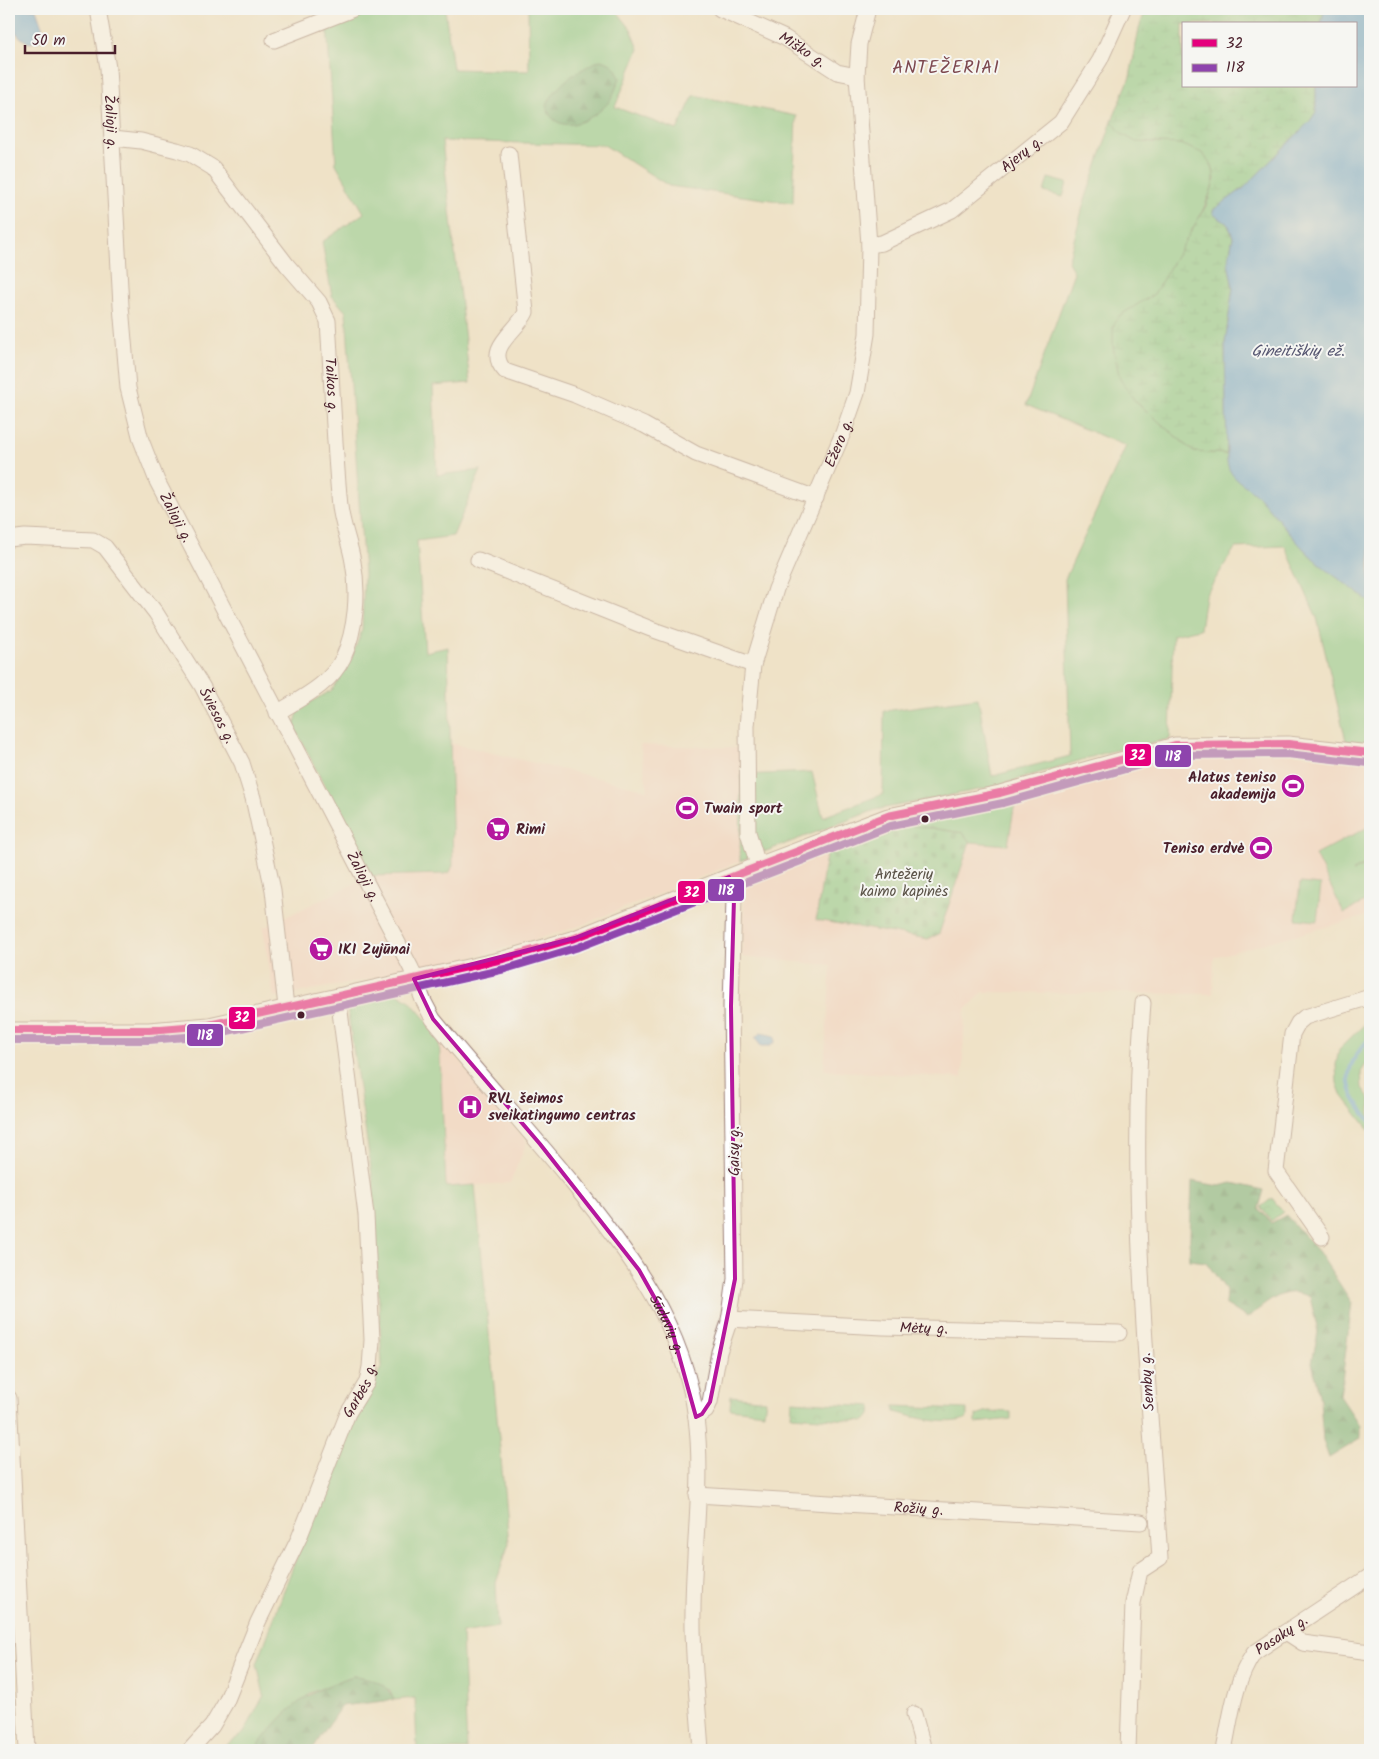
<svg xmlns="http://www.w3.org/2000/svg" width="1379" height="1759" viewBox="0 0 1379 1759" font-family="Kalam,sans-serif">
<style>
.built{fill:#f6d2c5}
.green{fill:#7fca88;stroke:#64745a}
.forest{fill:url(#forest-firs);stroke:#586650}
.wetland{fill:url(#wetland-marsh);stroke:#64745a}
.cemetery{fill:url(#cemetery-stones);stroke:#64745a}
.park{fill:url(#park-crowns);stroke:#64745a}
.water{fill:#65a6d8;stroke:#586282}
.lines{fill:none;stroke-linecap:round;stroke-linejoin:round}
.stream{stroke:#65a6d8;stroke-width:4}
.minor-casing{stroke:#9c8079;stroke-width:17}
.minor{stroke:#fff;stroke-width:15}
.bus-1-casing{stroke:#f6f6f2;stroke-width:11}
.bus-2-casing{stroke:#f6f6f2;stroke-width:11}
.bus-1{stroke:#e5007d;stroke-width:8}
.bus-2{stroke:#8e44ad;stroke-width:8}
.marked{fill:none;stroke:#b5179e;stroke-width:4;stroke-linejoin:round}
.bus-dot{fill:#4a1f2b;stroke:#f6f6f2;stroke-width:2}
.labels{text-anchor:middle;stroke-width:4;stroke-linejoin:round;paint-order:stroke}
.street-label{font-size:15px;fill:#4a1f2b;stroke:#f6f6f2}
.poi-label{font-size:15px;font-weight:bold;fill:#4a1f2b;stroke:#f6f6f2;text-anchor:start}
.park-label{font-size:15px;fill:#5a5247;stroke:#f6f6f2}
.water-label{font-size:16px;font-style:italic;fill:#555570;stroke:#f6f6f2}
.quarter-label{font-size:18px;letter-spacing:1px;fill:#7d484f;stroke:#f6f6f2}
.line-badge{stroke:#f6f6f2;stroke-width:2}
.badge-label{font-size:14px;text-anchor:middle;font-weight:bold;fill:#fff}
</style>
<defs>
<pattern id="forest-firs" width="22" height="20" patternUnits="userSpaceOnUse" patternTransform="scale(1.25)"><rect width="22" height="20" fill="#67ae74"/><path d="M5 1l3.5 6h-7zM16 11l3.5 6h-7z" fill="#578d5f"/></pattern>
<pattern id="wetland-marsh" width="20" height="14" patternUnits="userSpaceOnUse" patternTransform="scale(1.25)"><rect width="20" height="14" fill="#7fca88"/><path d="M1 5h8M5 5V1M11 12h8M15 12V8" fill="none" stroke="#6fad76"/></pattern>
<pattern id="cemetery-stones" width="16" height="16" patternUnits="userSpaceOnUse" patternTransform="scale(1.25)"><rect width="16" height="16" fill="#7fca88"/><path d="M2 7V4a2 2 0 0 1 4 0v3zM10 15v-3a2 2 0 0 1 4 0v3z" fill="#6fad76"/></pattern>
<pattern id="park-crowns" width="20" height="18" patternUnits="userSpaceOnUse" patternTransform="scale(1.25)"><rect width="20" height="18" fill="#7fca88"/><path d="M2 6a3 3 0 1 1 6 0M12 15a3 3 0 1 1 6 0" fill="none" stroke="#6fad76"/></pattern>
</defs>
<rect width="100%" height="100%" fill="#f6f6f2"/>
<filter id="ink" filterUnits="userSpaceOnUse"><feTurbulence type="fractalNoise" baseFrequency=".02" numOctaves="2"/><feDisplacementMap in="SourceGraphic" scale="10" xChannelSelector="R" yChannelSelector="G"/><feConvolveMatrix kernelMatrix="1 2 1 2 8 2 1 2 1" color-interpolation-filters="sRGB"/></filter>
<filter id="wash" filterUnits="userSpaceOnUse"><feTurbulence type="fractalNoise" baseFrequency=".0096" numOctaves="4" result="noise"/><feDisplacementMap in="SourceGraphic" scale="20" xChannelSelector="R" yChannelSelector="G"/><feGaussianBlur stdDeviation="1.12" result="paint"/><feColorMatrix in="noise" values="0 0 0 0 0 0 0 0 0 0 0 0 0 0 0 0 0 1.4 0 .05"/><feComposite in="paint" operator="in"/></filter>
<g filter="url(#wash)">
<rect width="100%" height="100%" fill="#efe2c7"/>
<!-- built -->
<g class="built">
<polygon points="450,743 648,790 640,745 740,748 740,861 579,926 531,941 439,966 274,997 263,928 370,876 444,874 453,865"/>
<polygon points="1226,750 1297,754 1370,761 1370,915 1214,957 1213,994 983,992 965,1011 962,1078 824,1070 831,965 742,957 745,881 827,849 816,920 939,934 970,842 1008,845 1016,796 1176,751"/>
<polygon points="439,1035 527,1142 510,1183 446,1187"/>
</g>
<!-- green -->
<g class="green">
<polygon points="326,9 445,9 453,69 529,71 528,9 615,9 631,29 639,49 615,107 677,130 694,95 796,116 793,203 669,186 604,145 442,141 470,383 433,386 437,475 481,470 453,536 417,541 425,652 448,647 453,865 450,872 444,874 370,876 294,726 299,709 332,690 350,662 362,630 364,574 346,312 332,296 322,242 364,213 336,164"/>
<path d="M1112 121C1142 160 1171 130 1202 153 1209 158 1215 170 1214 179 1212 199 1169 279 1154 294 1145 303 1129 309 1119 316L1135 401 1194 452 1227 454C1227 480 1244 481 1259 497 1278 518 1294 541 1315 560 1332 575 1352 588 1370 602V745L1346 741 1317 618 1285 546 1235 548 1205 596 1200 629 1173 635 1170 739 1108 752 993 787 875 810 740 861 741 775 812 772 823 817 883 794 884 711 978 698 992 776 1070 756 1065 579 1126 446 1026 405 1074 272 1068 262 1084 203Z"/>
<polygon points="1048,178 1067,183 1063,197 1044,192"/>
<polygon points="1016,796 1008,845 970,842 963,833 896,823"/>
<polygon points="1370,826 1370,862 1352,872 1370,863 1370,899 1344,913 1315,855"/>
<polygon points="1300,883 1321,885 1317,921 1296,919"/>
<polygon points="395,992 409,1000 439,1035 446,1187 475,1185 509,1543 496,1583 498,1627 462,1633 467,1750 417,1750 415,1698 394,1700 390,1690 353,1676 310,1693 257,1747 258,1750 218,1750 244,1733 264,1695 257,1664 293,1566 324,1490 357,1416 382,1366 373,1182 346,1000"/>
<polygon points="1370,1019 1370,1058 1361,1072 1362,1088 1370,1099 1370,1131 1341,1094 1337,1083 1336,1065 1339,1049"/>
</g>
<!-- forest -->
<g class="forest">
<path d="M600 60C612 62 616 67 620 78 616 86 614 96 608 103 592 121 556 139 546 106 559 81 576 72 600 60Z"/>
<path d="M1192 1181 1219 1186 1232 1183 1264 1190 1259 1208 1271 1223 1286 1215 1319 1252 1352 1303 1340 1396 1360 1426V1439L1329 1458 1323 1441 1320 1400 1312 1362 1318 1332 1310 1297C1284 1284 1268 1303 1247 1318L1225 1304 1226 1290 1206 1262 1189 1260Z"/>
<path d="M353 1676C371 1677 387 1683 394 1700L341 1706 312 1750H258L257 1747C287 1707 306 1692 353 1676Z"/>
</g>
<!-- wetland -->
<polygon class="wetland" points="1146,9 1327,9 1324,11 1321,24 1183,24 1183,86 1316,86 1316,112 1310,121 1244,188 1219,206 1213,214 1228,224 1233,237 1228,263 1233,287 1225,343 1227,454 1194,452 1135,401 1120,379 1113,347 1113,327 1119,316 1154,294 1206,206 1215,179 1212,165 1202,153 1181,144 1136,142 1122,134 1112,121 1130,77 1139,28"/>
<!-- cemetery -->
<polygon class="cemetery" points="896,823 963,833 970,842 939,934 928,939 816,920 827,849 885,836"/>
<!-- park -->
<g class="park">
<polygon points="1272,1198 1283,1212 1271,1221 1261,1207"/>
<polygon points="731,1396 766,1400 764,1413 730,1409"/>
<polygon points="792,1401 872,1406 871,1414 865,1421 791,1416"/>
<path d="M894 1406 967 1409V1418C950 1427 913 1417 895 1412Z"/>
<polygon points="988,1411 1011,1412 1011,1419 976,1423 976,1415"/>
</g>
<!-- water -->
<g class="water">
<path d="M9 9H36L45 35 43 40 29 43C15 36 9 24 9 9Z"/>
<path d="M1327 9H1370V602C1352 588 1332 575 1315 560 1294 541 1278 518 1259 497 1247 484 1230 481 1227 462L1225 343 1233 287 1228 263 1233 237 1228 224 1213 214V210L1244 188 1310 121 1316 112V86H1355V24H1321L1324 11Z"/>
<polygon points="761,1033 775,1036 775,1042 770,1046 761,1046 755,1038"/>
</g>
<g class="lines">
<!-- stream -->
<path class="stream" d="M1370 1038C1339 1071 1344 1088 1370 1121"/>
</g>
</g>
<g filter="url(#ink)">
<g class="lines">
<!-- minor casing -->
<g class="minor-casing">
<g id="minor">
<path id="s1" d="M98 9 108 68 121 306 128 388 141 440 157 481 411 968 423 1000 433 1019C479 1075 528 1129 574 1185 631 1255 684 1326 696 1418 704 1480 693 1548 693 1611 692 1657 698 1704 701 1750"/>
<path id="s2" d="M720 9 785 38 837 72 857 76"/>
<polyline points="274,40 353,9"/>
<path id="s3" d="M113 138 141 141 177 150 190 154 213 168 287 265 319 302 328 321C332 383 334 445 340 506 342 525 350 543 353 562 359 592 356 630 343 658 330 685 301 698 277 713"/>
<path d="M509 154 526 312C518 331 483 348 505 371L575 395 644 425 696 454 816 498"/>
<path id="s4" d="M869 245 882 243 952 210 1061 122 1100 60 1123 9"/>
<path id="s5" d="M9 539 25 537 93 540 105 547 156 613 202 686 242 763 253 798 273 890 286 1007"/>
<polyline points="478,560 651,629 753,665"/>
<path id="s6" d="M758 865 748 832 747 726 753 665 776 589 843 433 857 393 867 334 869 245 857 76 859 44 868 9"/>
<polyline points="9,1030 149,1030 209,1025 503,959 575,938 758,865 888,816 1000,793 1175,745 1288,744 1370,753"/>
<polyline points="1322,1237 1276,1171 1292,1034 1298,1023 1305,1017 1370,997"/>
<path id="s7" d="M729 1319 883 1327 1119 1333"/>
<polyline points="9,1398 27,1750"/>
<polyline points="696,1417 706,1411 710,1402 719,1352 729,1322 735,1279 731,1006 734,898 729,877"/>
<path id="s8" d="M697 1495 1141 1522"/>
<polyline points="1286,1632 1303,1643 1370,1652"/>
<polyline points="914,1714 924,1750"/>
<path id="s9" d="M190 1750 212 1726 226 1702 258 1622 299 1538 348 1413 367 1382 370 1367 372 1340 366 1215 338 996"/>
<path d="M1128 1750 1133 1603 1140 1571 1160 1558C1148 1373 1128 1188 1143 1003"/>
<path id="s10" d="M1224 1750C1231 1717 1234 1682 1254 1653L1370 1576"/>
</g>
</g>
<!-- minor -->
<use href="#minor" class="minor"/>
<!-- bus-1 casing -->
<g class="bus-1-casing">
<polyline id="bus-1" points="9,1030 149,1030 209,1025 503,959 575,938 888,816 1000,793 1175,745 1288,744 1370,753"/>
</g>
<!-- bus-2 casing -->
<g class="bus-2-casing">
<polyline id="bus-2" points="9,1040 149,1040 210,1035 505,969 579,947 891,826 1003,803 1176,755 1287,754 1369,763"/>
</g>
<!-- bus-1 -->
<use href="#bus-1" class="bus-1"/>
<!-- bus-2 -->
<use href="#bus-2" class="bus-2"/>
</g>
</g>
<!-- marked area -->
<path d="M0 0H1379V1759H0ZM729 877 734 898 731 1006 735 1279 710 1402 702 1414 696 1417 671 1327 639 1270 540 1144 433 1019 414 979 575 938Z" fill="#efe2c7" fill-opacity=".55" fill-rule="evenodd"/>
<path class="marked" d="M729 877 734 898 731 1006 735 1279 710 1402 702 1414 696 1417 671 1327 639 1270 540 1144 433 1019 414 979 575 938Z"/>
<!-- icons -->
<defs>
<g id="stadium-disc" transform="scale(1.25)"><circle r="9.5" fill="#b5179e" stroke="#f6f6f2"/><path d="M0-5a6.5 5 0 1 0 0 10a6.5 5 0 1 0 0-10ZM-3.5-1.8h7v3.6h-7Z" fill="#fff"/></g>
<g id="supermarket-disc" transform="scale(1.25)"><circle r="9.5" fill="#b5179e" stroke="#f6f6f2"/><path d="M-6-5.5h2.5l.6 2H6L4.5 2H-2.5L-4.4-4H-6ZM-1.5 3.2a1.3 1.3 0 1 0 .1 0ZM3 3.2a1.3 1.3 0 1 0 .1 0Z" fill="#fff"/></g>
<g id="hospital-disc" transform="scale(1.25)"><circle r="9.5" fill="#b5179e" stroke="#f6f6f2"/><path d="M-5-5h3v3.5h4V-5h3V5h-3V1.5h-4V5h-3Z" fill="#fff"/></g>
</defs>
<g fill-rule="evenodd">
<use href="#stadium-disc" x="1293" y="786"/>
<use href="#stadium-disc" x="687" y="808"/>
<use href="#supermarket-disc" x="498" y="829"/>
<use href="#stadium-disc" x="1261" y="848"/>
<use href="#supermarket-disc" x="321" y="949"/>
<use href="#hospital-disc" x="470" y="1107"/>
</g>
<!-- markers -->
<g class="bus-dot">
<circle cx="925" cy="819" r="4.5"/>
<circle cx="301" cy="1015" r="4.5"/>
</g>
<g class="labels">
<!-- street labels -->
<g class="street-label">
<text dy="5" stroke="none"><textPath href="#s2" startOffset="92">Miško g.</textPath></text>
<text dy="5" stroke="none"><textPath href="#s1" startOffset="114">Žalioji g.</textPath></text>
<text dy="5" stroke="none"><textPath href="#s4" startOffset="180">Ajerų g.</textPath></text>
<text dy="5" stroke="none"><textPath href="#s3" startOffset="362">Taikos g.</textPath></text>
<text dy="5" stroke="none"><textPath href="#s6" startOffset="440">Ežero g.</textPath></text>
<text dy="5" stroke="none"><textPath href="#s1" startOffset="519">Žalioji g.</textPath></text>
<text dy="5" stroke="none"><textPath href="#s5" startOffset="301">Šviesos g.</textPath></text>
<text dy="5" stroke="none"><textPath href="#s1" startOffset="924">Žalioji g.</textPath></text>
<text transform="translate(734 1151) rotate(-90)" y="5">Gaisų g.</text>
<text dy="5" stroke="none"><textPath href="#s1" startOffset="1469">Sūduvių g.</textPath></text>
<text dy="5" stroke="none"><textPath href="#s7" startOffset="195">Mėtų g.</textPath></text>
<text transform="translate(1147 1382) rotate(-94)" y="5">Sembų g.</text>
<text dy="5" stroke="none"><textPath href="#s9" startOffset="400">Garbės g.</textPath></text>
<text dy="5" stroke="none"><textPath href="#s8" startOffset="222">Rožių g.</textPath></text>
<text dy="5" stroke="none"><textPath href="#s10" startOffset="135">Pasakų g.</textPath></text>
</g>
<!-- poi labels -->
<g class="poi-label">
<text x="1276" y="782" text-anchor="end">Alatus teniso<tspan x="1276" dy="17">akademija</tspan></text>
<text x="704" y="813">Twain sport</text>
<text x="516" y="834">Rimi</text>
<text x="1244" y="853" text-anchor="end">Teniso erdvė</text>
<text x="338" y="954">IKI Zujūnai</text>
<text x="488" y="1103">RVL šeimos<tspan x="488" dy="17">sveikatingumo centras</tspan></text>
</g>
<!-- park labels -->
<g class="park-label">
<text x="904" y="879">Antežerių<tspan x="904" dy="17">kaimo kapinės</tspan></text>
</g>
<!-- water labels -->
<g class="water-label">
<text x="1298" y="356">Gineitiškių ež.</text>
</g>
<!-- quarter labels -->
<g class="quarter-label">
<text x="946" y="73">ANTEŽERIAI</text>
</g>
</g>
<g class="line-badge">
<rect x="1124" y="743" width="28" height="24" rx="5" fill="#e5007d"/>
<rect x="1154" y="744" width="38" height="24" rx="5" fill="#8e44ad"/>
<rect x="707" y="878" width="38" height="24" rx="5" fill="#8e44ad"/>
<rect x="677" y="880" width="29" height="24" rx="5" fill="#e5007d"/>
<rect x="228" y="1006" width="28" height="24" rx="5" fill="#e5007d"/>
<rect x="186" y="1023" width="38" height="24" rx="5" fill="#8e44ad"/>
</g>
<g class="badge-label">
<text x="1138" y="760">32</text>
<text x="1173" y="761">118</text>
<text x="726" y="895">118</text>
<text x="692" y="897">32</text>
<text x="242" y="1022">32</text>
<text x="205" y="1040">118</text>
</g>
<!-- margin -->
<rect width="1379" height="1759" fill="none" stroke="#f6f6f2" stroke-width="30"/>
<!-- legend -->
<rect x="1182" y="22" width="175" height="65" fill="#f6f6f2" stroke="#b1a0a2"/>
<rect x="1192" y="39" width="25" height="8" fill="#e5007d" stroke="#b1a0a2"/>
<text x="1226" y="48" font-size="15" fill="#4a1f2b">32</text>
<rect x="1192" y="64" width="25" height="8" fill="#8e44ad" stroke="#b1a0a2"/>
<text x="1226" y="72" font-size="15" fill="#4a1f2b">118</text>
<!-- scale -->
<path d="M25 45v8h90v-8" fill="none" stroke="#4a1f2b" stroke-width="2.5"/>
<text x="32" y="45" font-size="15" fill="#4a1f2b" stroke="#f6f6f2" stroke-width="4" paint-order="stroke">50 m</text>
</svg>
